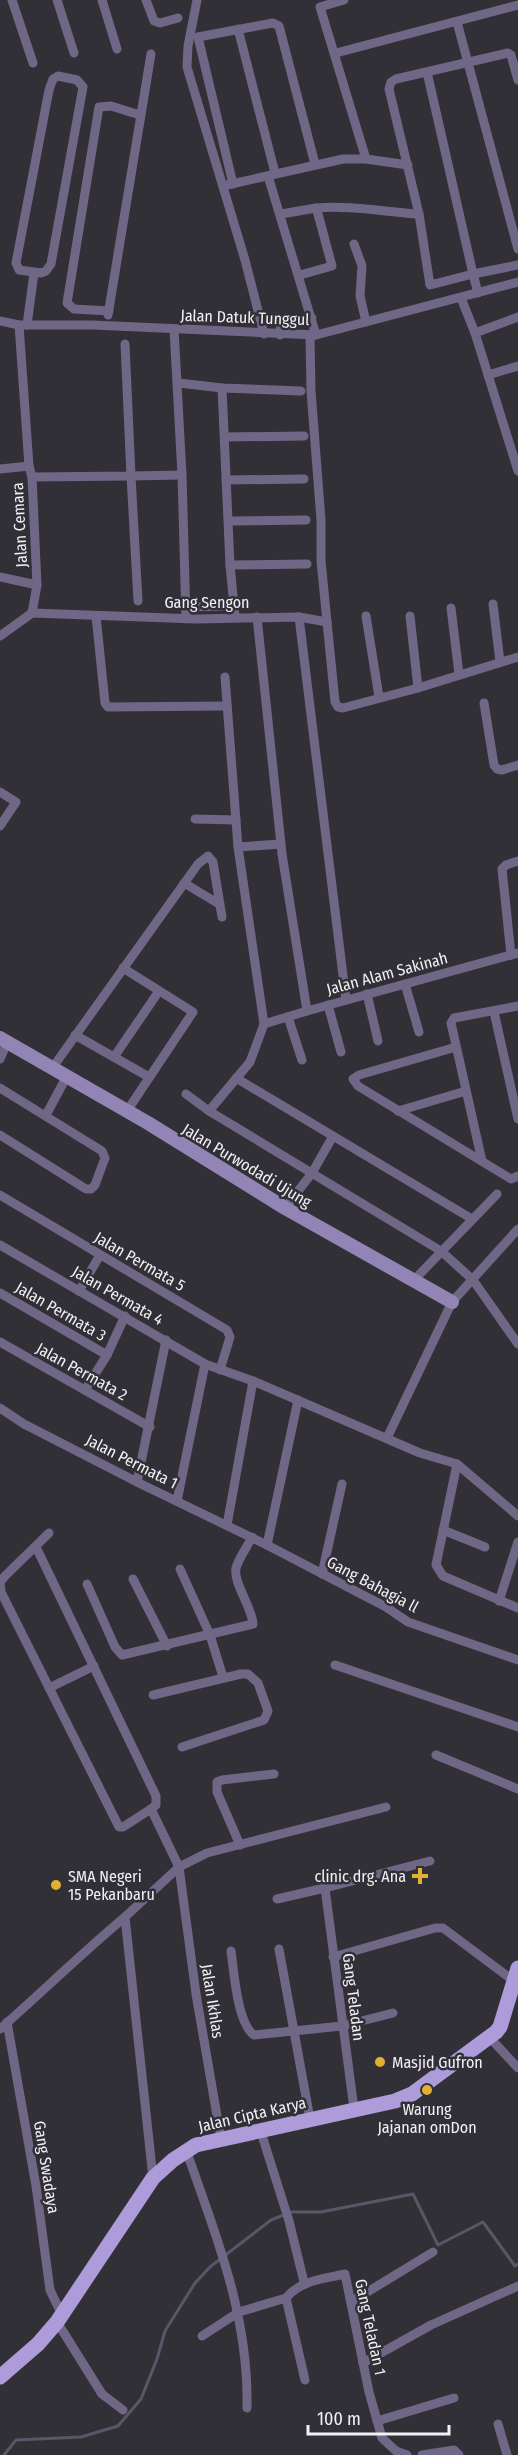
<svg xmlns="http://www.w3.org/2000/svg" width="518" height="2455" viewBox="0 0 518 2455" font-family="'Fira Sans Condensed',sans-serif">
<style>
.lines{fill:none;stroke-linecap:round;stroke-linejoin:round}
.stream{stroke:#5b5667;stroke-width:3}
.street{stroke:#6f6785;stroke-width:9}
.secondary{stroke:#9285b5;stroke-width:14}
.primary{stroke:#ad9cd9;stroke-width:15}
.poi-dot{fill:#e0b034;stroke:#313037;stroke-width:2}
.labels{text-anchor:middle;stroke-width:5;stroke-linejoin:round;paint-order:stroke}
.street-label{font-size:16px;fill:#f1f0f5;stroke:#313037}
.poi-label{font-size:16px;fill:#f1f0f5;stroke:#313037;text-anchor:start}
</style>
<rect width="100%" height="100%" fill="#313037"/>
<g class="lines">
<!-- stream -->
<polyline class="stream" points="4,2455 16,2440 81,2437 118,2426 141,2399 157,2359 165,2331 195,2283 210,2267 271,2220 291,2212 321,2212 413,2194 438,2245 483,2222 515,2266 518,2264"/>
<!-- street -->
<g class="street">
<polyline points="12,0 33,63"/>
<polyline points="57,0 74,53"/>
<polyline points="102,0 117,49"/>
<polyline points="146,0 154,21 160,23 178,18"/>
<polyline points="197,0 188,46 187,67 245,260 264,334"/>
<polyline points="344,0 320,7 366,159"/>
<polyline points="457,22 518,249"/>
<polyline points="238,29 275,173"/>
<polyline points="336,53 518,5"/>
<polyline points="427,72 473,274 430,285 419,214 389,89 391,82 396,79 508,53 511,55 518,80"/>
<polygon points="58,76 77,80 83,87 51,264 46,271 41,273 19,270 16,263 49,90 53,79"/>
<polyline points="268,176 316,335"/>
<polyline points="233,184 198,37 273,23 279,26 315,164"/>
<polyline points="227,185 343,159 366,159 408,165"/>
<path d="M316 208C351 205 385 212 419 214"/>
<polyline points="281,214 316,208 318,214 332,266 300,275"/>
<polyline points="354,244 362,266 360,296 366,322"/>
<polyline points="478,293 473,274 518,265"/>
<polyline points="461,298 475,333"/>
<polyline points="109,311 74,309 67,303 99,107 111,106 140,115"/>
<polyline points="108,315 151,54"/>
<polyline points="518,317 475,333 518,471"/>
<polyline points="0,321 19,325 92,325 316,335 518,282"/>
<polyline points="27,325 34,273"/>
<polyline points="174,329 182,475 186,619"/>
<polyline points="280,335 281,324 312,318"/>
<polyline points="310,335 311,391 321,520 321,561 327,622"/>
<polyline points="488,375 518,366"/>
<polyline points="179,383 222,388 301,391"/>
<polyline points="222,388 230,565 235,617"/>
<polyline points="225,437 304,436"/>
<polyline points="0,469 29,466"/>
<polyline points="32,477 131,476 125,344"/>
<polyline points="226,480 304,479"/>
<polyline points="229,521 306,520"/>
<polyline points="230,565 307,564"/>
<polyline points="0,577 37,585"/>
<polyline points="138,601 131,476 182,475"/>
<polyline points="493,604 500,662"/>
<polyline points="185,607 235,606"/>
<polyline points="451,608 459,674"/>
<polyline points="32,613 197,619 299,617 327,622 335,702 338,707 343,708 418,688 518,657"/>
<polyline points="96,616 105,703 108,707 227,706"/>
<polyline points="366,616 379,697"/>
<polyline points="410,616 418,688"/>
<polyline points="257,617 282,854 307,1011"/>
<polyline points="299,617 346,1000"/>
<polyline points="0,636 32,613 37,585 32,477 29,466 19,325"/>
<polyline points="484,703 494,765 497,769 502,770 518,765"/>
<polyline points="0,792 16,802 0,826"/>
<polyline points="195,819 236,820"/>
<polyline points="238,847 281,844"/>
<polyline points="184,883 219,904"/>
<polyline points="511,955 502,869 506,865 518,861"/>
<polyline points="123,968 193,1012 127,1111"/>
<polyline points="405,984 419,1032"/>
<polyline points="367,994 378,1041"/>
<polyline points="328,1005 341,1052"/>
<polyline points="494,1012 518,1119"/>
<polyline points="288,1017 302,1060"/>
<polyline points="264,1024 307,1011 518,953"/>
<polyline points="75,1035 149,1077"/>
<polyline points="456,1047 359,1075 353,1079 358,1086 511,1179 518,1176"/>
<polyline points="114,1057 159,991"/>
<polyline points="0,1059 7,1043"/>
<polyline points="53,1067 198,864 208,856 213,862 222,917"/>
<polyline points="236,1078 472,1219"/>
<polyline points="0,1088 102,1151 105,1158 95,1185 91,1189 86,1189 0,1135"/>
<polyline points="186,1094 209,1111 441,1251 473,1280 518,1344"/>
<polyline points="209,1111 250,1062 264,1024 238,847 225,677"/>
<polyline points="398,1111 466,1091"/>
<polyline points="46,1115 67,1076"/>
<polyline points="482,1161 451,1023 454,1018 518,1006"/>
<polyline points="0,1195 227,1330 230,1337 220,1370"/>
<polyline points="285,1208 312,1173 333,1136"/>
<polyline points="0,1245 205,1364 253,1381 420,1453 457,1464 518,1516"/>
<polyline points="414,1280 497,1194"/>
<polyline points="79,1291 100,1255"/>
<polyline points="0,1293 107,1355"/>
<polyline points="0,1342 150,1427"/>
<polyline points="85,1390 107,1355 125,1316"/>
<polyline points="0,1408 24,1424 143,1485 267,1545 386,1607 408,1622 518,1660"/>
<polyline points="387,1438 452,1302 518,1229"/>
<polyline points="457,1464 436,1565 443,1576 518,1608"/>
<polyline points="137,1482 166,1340"/>
<polyline points="177,1501 205,1364"/>
<polyline points="227,1525 253,1381"/>
<polyline points="443,1530 485,1547"/>
<polyline points="49,1533 5,1576 0,1582 1,1592 117,1823 119,1827 123,1827 151,1809"/>
<polyline points="267,1545 298,1400"/>
<polyline points="36,1547 156,1796 156,1805 151,1809 179,1867 196,1994 221,2139"/>
<polyline points="180,1569 210,1635 223,1677"/>
<polyline points="322,1574 342,1484"/>
<polyline points="133,1579 167,1646"/>
<path d="M87 1584 115 1647 122 1655 253 1624C252 1607 233 1583 236 1568 239 1558 247 1547 252 1537"/>
<polyline points="499,1601 518,1542"/>
<polyline points="335,1665 518,1727"/>
<polyline points="49,1688 94,1666"/>
<polyline points="153,1695 241,1674 248,1674 258,1683 268,1711 264,1720 182,1747"/>
<polyline points="436,1755 518,1789"/>
<polyline points="240,1845 217,1792 217,1782 222,1780 274,1774"/>
<polyline points="277,1899 325,1888"/>
<polyline points="279,1949 310,2119"/>
<path d="M231 1951C234 1971 237 2023 254 2035L342 2026 393 2013"/>
<polyline points="333,1957 435,1928 443,1928 514,1981"/>
<polyline points="7,2022 36,2186 50,2290 62,2315"/>
<path d="M0 2029C42 1992 82 1953 125 1917"/>
<polyline points="490,2038 518,2068"/>
<polyline points="354,2109 325,1888 430,1861"/>
<polyline points="260,2129 289,2221 304,2282"/>
<path d="M186 2150C216 2235 249 2316 247 2408"/>
<polyline points="153,2178 125,1917 179,1867 207,1853 386,1807"/>
<polyline points="351,2302 433,2252"/>
<polyline points="57,2322 102,2394 123,2410"/>
<polyline points="202,2336 239,2312 286,2298"/>
<polyline points="363,2363 431,2325 518,2286"/>
<path d="M305 2380 286 2298C301 2280 323 2279 345 2274L369 2392 382 2438 396 2451 407 2455"/>
<polyline points="377,2421 454,2398"/>
<polyline points="498,2424 507,2455"/>
<polyline points="422,2455 454,2450 459,2455"/>
</g>
<!-- secondary -->
<polyline class="secondary" points="0,1038 148,1123 285,1208 452,1302"/>
<!-- primary -->
<polyline class="primary" points="0,2377 38,2344 57,2322 153,2178 173,2160 196,2145 395,2101 412,2094 496,2032 500,2027 518,1968"/>
</g>
<!-- markers -->
<g class="poi-dot">
<path d="M417 1867h6v6h6v6h-6v6h-6v-6h-6v-6h6z"/>
<circle cx="56" cy="1885" r="6"/>
<circle cx="380" cy="2062" r="6"/>
<circle cx="427" cy="2090" r="6"/>
</g>
<g class="labels">
<!-- street labels -->
<g class="street-label">
<text transform="translate(245 317) rotate(2)" y="6">Jalan Datuk Tunggul</text>
<text transform="translate(19 525) rotate(-93)" y="6">Jalan Cemara</text>
<text x="207" y="608">Gang Sengon</text>
<text transform="translate(387 973) rotate(-15)" y="6">Jalan Alam Sakinah</text>
<text transform="translate(247 1165) rotate(31)" y="6">Jalan Purwodadi Ujung</text>
<text transform="translate(140 1261) rotate(30)" y="6">Jalan Permata 5</text>
<text transform="translate(118 1295) rotate(30)" y="6">Jalan Permata 4</text>
<text transform="translate(61 1311) rotate(30)" y="6">Jalan Permata 3</text>
<text transform="translate(82 1371) rotate(29)" y="6">Jalan Permata 2</text>
<text transform="translate(132 1461) rotate(27)" y="6">Jalan Permata 1</text>
<text transform="translate(373 1584) rotate(28)" y="6">Gang Bahagia ll</text>
<text transform="translate(354 1997) rotate(83)" y="6">Gang Teladan</text>
<text transform="translate(213 2001) rotate(81)" y="6">Jalan Ikhlas</text>
<text transform="translate(252 2114) rotate(-13)" y="6">Jalan Cipta Karya</text>
<text transform="translate(47 2167) rotate(81)" y="6">Gang Swadaya</text>
<text transform="translate(371 2327) rotate(78)" y="6">Gang Teladan 1</text>
</g>
<!-- poi labels -->
<g class="poi-label">
<text x="68" y="1882">SMA Negeri<tspan x="68" dy="18">15 Pekanbaru</tspan></text>
<text x="406" y="1882" text-anchor="end">clinic drg. Ana</text>
<text x="392" y="2068">Masjid Gufron</text>
<text x="427" y="2115" text-anchor="middle">Warung<tspan x="427" dy="18">Jajanan omDon</tspan></text>
</g>
</g>
<!-- scale -->
<path d="M308 2425v9h141v-9" fill="none" stroke="#f1f0f5" stroke-width="3"/>
<text x="317" y="2425" font-size="18" fill="#f1f0f5" stroke="#313037" stroke-width="4.5" paint-order="stroke">100 m</text>
</svg>
